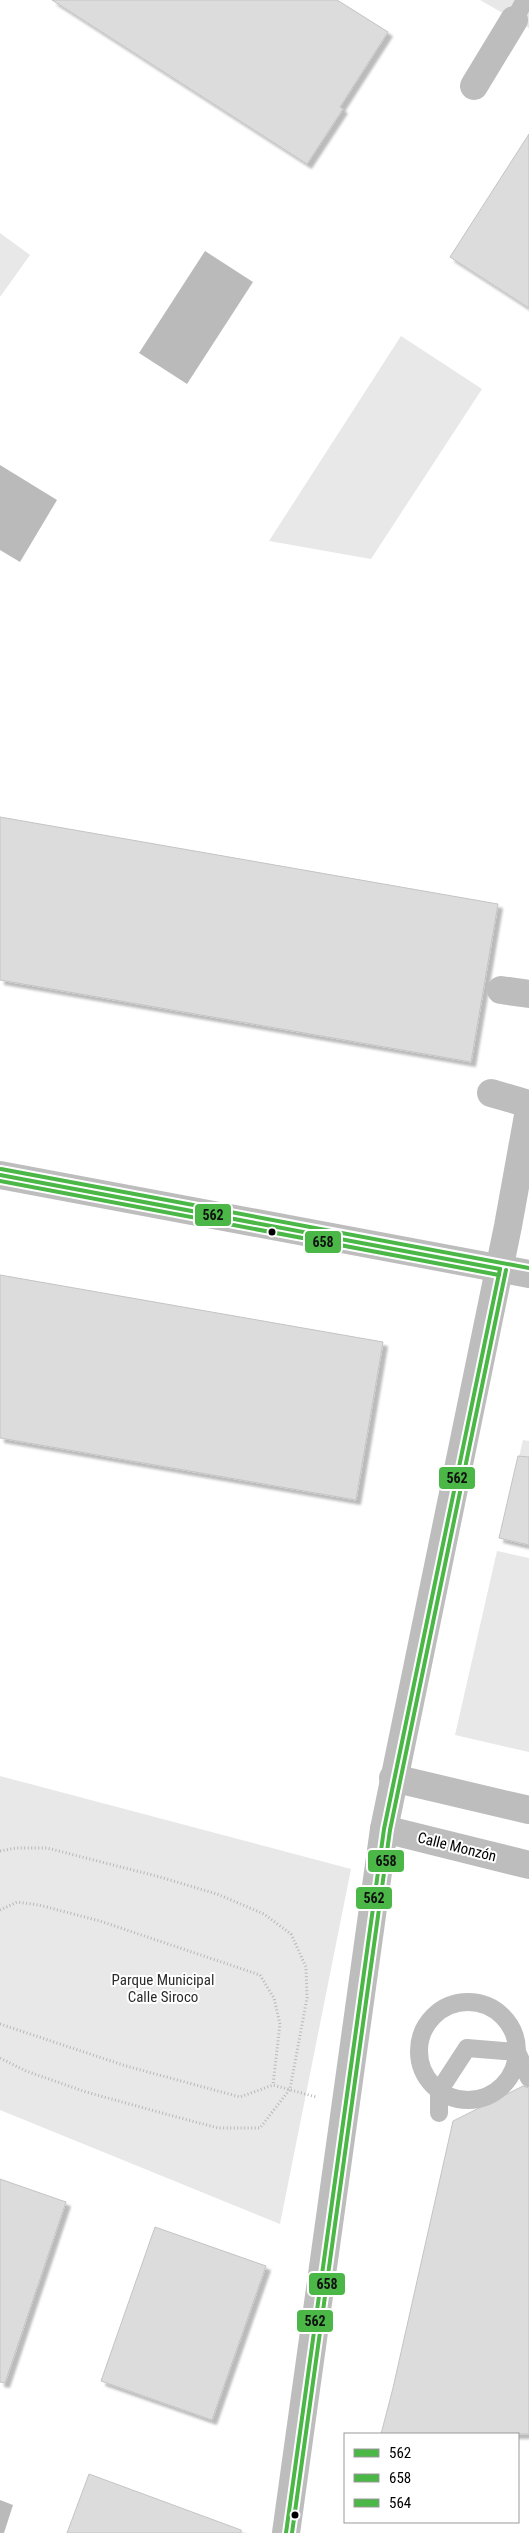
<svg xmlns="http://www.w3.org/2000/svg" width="529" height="2533" viewBox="0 0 529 2533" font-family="'Roboto Condensed',sans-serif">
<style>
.green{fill:#e8e8e8}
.water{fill:#bababa}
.building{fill:#dcdcdc;stroke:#c4c4c4;filter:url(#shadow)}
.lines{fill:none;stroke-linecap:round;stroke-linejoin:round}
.path{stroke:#b8b8b8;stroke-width:3;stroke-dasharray:1 2.5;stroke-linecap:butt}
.lane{stroke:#bdbdbd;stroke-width:18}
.street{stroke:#bdbdbd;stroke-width:28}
.bus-1-casing{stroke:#fff;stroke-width:8}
.bus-2-casing{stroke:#fff;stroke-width:8}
.bus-3-casing{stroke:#fff;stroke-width:8}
.bus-1{stroke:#4ab747;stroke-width:4}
.bus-2{stroke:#4ab747;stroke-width:4}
.bus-3{stroke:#4ab747;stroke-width:4}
.bus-dot{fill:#000;stroke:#fff;stroke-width:2}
.labels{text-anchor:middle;stroke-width:4;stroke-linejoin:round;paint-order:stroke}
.street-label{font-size:15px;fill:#000;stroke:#fff}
.park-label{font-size:15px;fill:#2d2d2d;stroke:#fff}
.line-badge{stroke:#fff;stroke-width:2}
.pale-badge-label{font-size:14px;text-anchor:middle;font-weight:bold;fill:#111}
</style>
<defs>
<filter id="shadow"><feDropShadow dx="4.5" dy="4.5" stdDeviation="1" flood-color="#0004"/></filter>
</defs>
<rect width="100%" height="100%" fill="#fff"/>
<!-- green -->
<g class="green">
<polygon points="480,0 529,0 529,28"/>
<polygon points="0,233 30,255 0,297"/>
<polygon points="401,336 482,389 371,559 269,541"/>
<polygon points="523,1440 529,1441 529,1481 514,1478"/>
<polygon points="497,1551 529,1558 529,1752 455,1735"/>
<polygon points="0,1776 351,1869 280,2224 0,2110"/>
</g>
<!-- water -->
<g class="water">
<polygon points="205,251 253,282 187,384 139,353"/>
<polygon points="0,465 57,500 20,562 0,550"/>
<polygon points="0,2500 13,2505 4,2533 0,2533"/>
</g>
<!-- building -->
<g class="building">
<polygon points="52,0 337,0 388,32 340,107 343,109 307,164"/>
<polygon points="529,134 529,308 450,257"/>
<polygon points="0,817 498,904 471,1062 0,980"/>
<polygon points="0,1275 383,1342 356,1500 0,1438"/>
<polygon points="518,1456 529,1457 529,1545 499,1538"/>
<polygon points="523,2086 529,2088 529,2434 381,2434 393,2388 453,2121"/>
<polygon points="0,2179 66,2202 5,2383 0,2382"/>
<polygon points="155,2227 266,2266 212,2420 101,2381"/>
<polygon points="89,2474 241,2530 241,2533 67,2533"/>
</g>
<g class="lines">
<!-- path -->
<g class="path">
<polyline points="0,1851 16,1848 47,1848 160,1877 217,1894 264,1914 291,1934 306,1967 307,1998 290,2089 260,2128 218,2128 173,2116 86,2092 26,2071 0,2058"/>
<polyline points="0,1910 17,1902 39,1905 100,1921 260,1975 274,1998 280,2024 273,2085"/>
<polyline points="0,2024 126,2066 240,2097 273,2085 316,2097"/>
</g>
<!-- lane -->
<g class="lane">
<polyline points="514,20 525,0"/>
<circle cx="468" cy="2051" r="49"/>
<polyline points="439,2113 439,2091 467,2048 517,2052 529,2078"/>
</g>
<!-- street -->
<g class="street">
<polyline points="474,86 514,20"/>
<polyline points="501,990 529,994"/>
<polyline points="491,1093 529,1104"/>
<polyline points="0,1175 529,1274"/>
<polyline points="393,1778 529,1810"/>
<polyline points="384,1829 529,1865"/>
<polyline points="286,2533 384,1829 508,1226 529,1110"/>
</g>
<!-- bus-1 casing -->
<g class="bus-1-casing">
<g id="bus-1">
<polyline points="0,1175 500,1269"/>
<polyline points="286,2533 384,1829 500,1269"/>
</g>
</g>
<!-- bus-2 casing -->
<g class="bus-2-casing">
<g id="bus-2">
<polyline points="0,1181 499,1275"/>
<polyline points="292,2533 390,1830 506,1270"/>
</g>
</g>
<!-- bus-3 casing -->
<g class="bus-3-casing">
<polyline id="bus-3" points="1,1169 529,1268"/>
</g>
<!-- bus-1 -->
<use href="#bus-1" class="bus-1"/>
<!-- bus-2 -->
<use href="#bus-2" class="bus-2"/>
<!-- bus-3 -->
<use href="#bus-3" class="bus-3"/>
</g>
<!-- markers -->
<g class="bus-dot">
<circle cx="272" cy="1232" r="4.5"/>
<circle cx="295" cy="2515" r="4.5"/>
</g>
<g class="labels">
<!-- street labels -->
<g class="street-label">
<text transform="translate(457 1847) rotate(14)" y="5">Calle Monzón</text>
</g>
<!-- park labels -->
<g class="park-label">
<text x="163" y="1985">Parque Municipal<tspan x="163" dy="17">Calle Siroco</tspan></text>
</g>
</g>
<g class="line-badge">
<rect x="194" y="1203" width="38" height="24" rx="5" fill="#4ab747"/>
<rect x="304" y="1230" width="38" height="24" rx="5" fill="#4ab747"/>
<rect x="438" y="1466" width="38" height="24" rx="5" fill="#4ab747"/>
<rect x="367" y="1849" width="38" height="24" rx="5" fill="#4ab747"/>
<rect x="355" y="1886" width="38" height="24" rx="5" fill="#4ab747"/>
<rect x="308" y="2272" width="38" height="24" rx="5" fill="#4ab747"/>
<rect x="296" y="2309" width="38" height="24" rx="5" fill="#4ab747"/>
</g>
<g class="pale-badge-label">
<text x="213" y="1220">562</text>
<text x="323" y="1247">658</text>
<text x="457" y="1483">562</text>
<text x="386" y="1866">658</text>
<text x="374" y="1903">562</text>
<text x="327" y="2289">658</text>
<text x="315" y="2326">562</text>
</g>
<!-- legend -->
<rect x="344" y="2433" width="175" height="90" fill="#ffffff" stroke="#999999"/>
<rect x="354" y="2449" width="25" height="8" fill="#4ab747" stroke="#999999"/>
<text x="389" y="2458" font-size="15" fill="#000000">562</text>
<rect x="354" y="2474" width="25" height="8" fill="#4ab747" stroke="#999999"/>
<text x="389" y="2483" font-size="15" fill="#000000">658</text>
<rect x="354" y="2499" width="25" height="8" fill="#4ab747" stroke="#999999"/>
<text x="389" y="2508" font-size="15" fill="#000000">564</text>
</svg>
